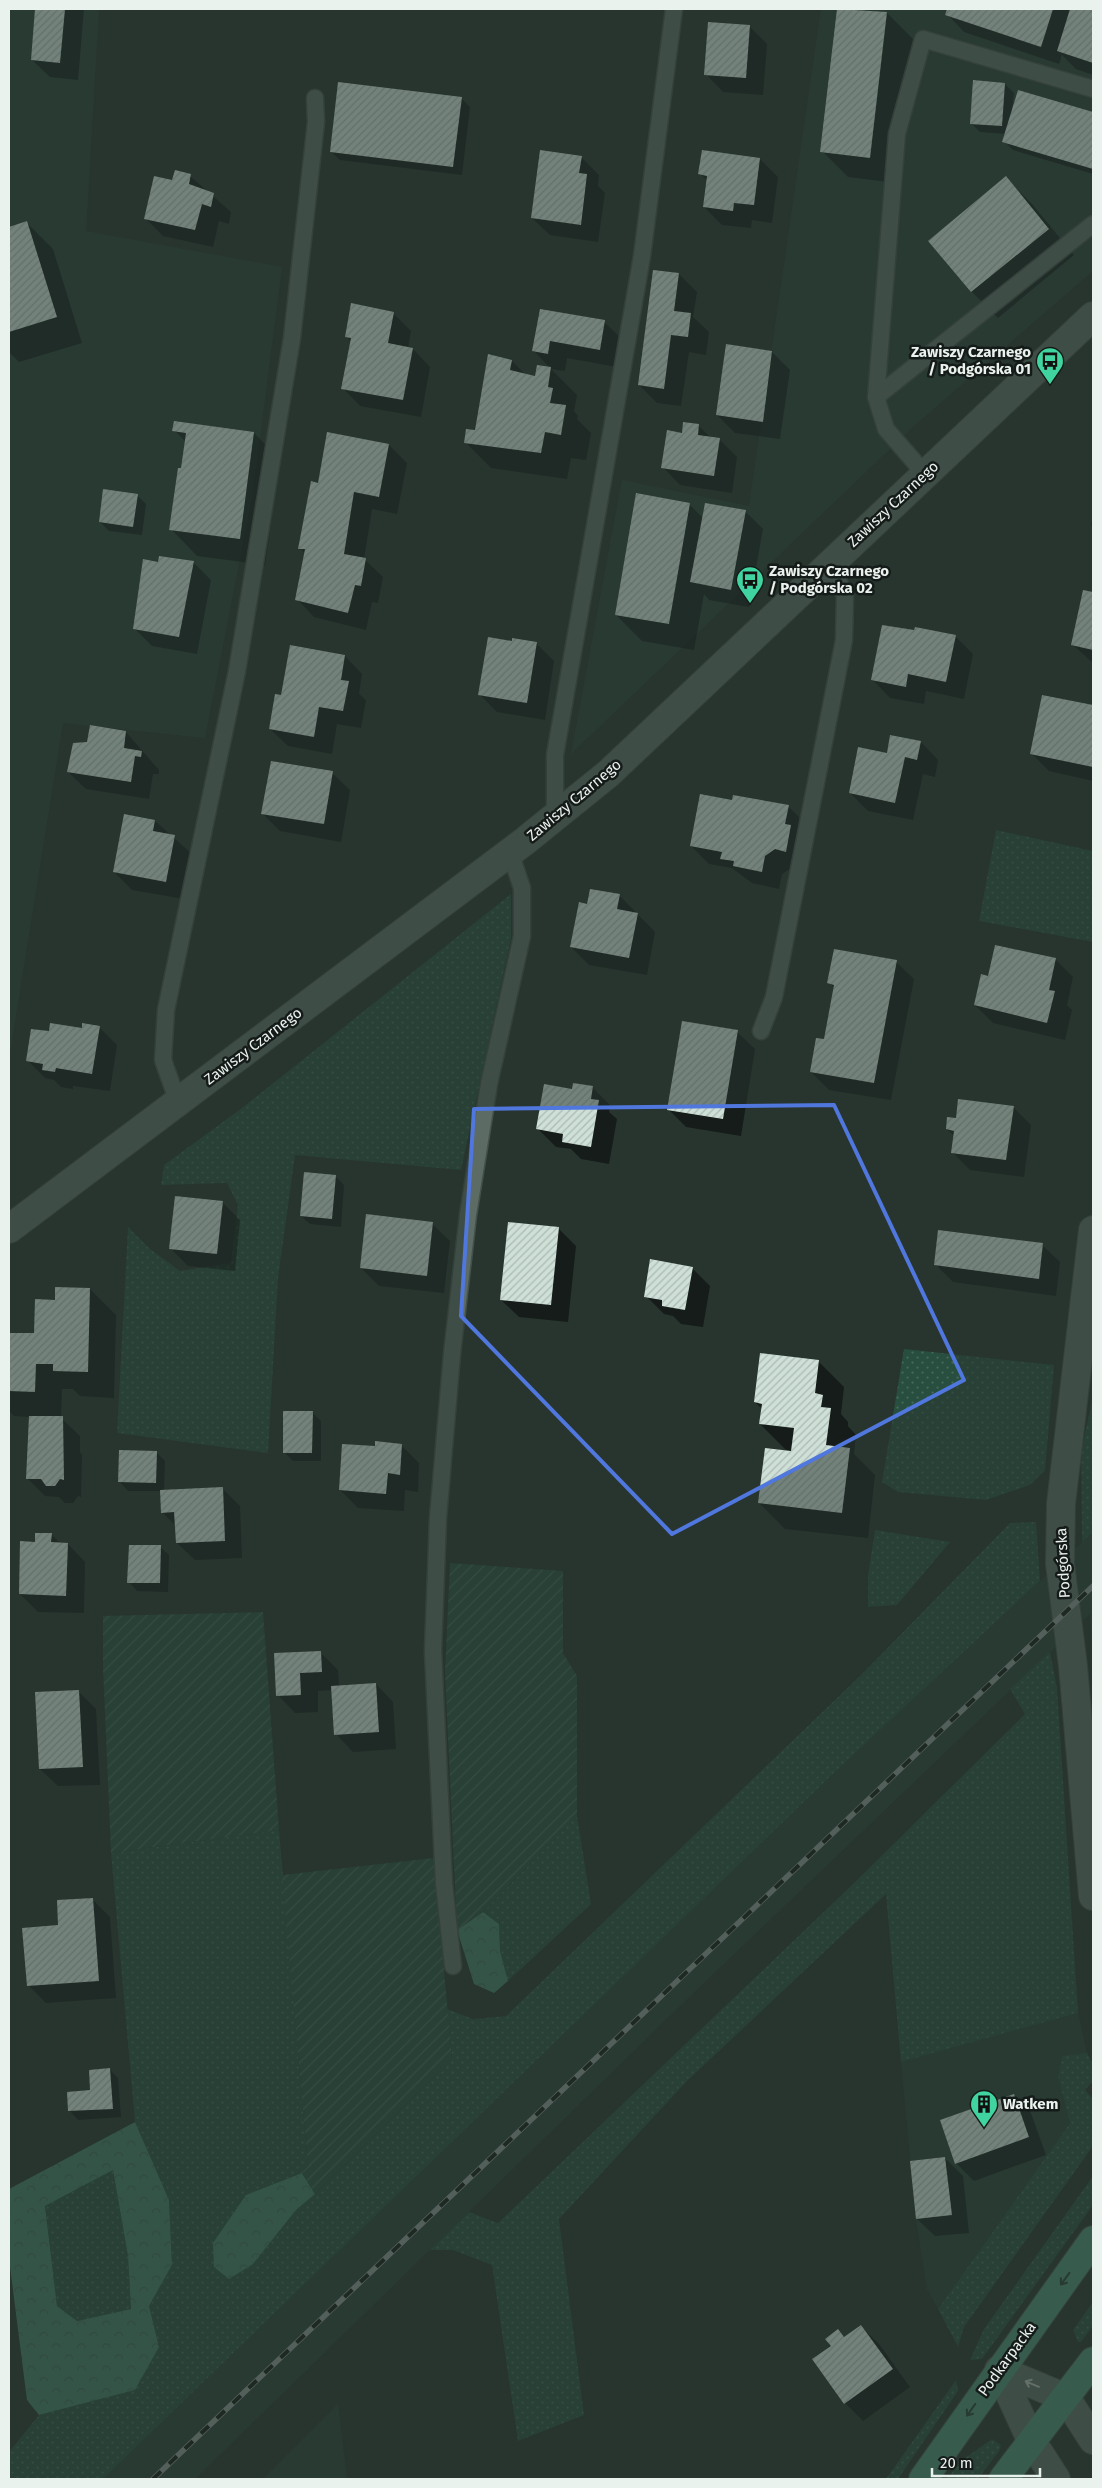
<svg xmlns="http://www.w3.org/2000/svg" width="1102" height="2488" viewBox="0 0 1102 2488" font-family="'Fira Sans',sans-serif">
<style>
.built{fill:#2c4138}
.grass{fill:url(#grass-dots)}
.forest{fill:url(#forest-crowns);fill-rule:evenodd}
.garden{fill:url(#garden-furrows)}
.shadow{fill:#0007}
.building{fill:url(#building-hatch)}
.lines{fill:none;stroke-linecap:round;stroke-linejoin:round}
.service-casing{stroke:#44504b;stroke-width:19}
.minor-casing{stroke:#44504b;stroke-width:30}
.primary-casing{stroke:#44504b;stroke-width:30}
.service{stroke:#5c6b64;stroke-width:16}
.minor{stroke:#5c6b64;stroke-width:28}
.primary{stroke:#4b8a72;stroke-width:28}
.rail-casing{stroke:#88938e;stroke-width:5.5}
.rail{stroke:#151b18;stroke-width:4;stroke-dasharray:11;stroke-linecap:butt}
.oneway{stroke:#284238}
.oneway2{stroke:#aab5b0}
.marked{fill:none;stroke:#5077de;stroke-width:4;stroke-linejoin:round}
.labels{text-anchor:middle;stroke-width:5;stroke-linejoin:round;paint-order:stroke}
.poi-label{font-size:15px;font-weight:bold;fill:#eaf2ee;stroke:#151b18;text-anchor:start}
.street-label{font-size:15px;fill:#eaf2ee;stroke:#151b18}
</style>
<defs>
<pattern id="grass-dots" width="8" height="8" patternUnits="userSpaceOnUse" patternTransform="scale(1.25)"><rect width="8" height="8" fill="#284e3f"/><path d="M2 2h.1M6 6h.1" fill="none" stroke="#47685b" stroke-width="1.8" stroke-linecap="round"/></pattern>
<pattern id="forest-crowns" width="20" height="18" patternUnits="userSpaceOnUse" patternTransform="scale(1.25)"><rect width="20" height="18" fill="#407b63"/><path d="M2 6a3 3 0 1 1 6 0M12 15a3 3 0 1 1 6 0" fill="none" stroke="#436255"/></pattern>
<pattern id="garden-furrows" width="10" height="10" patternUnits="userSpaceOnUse" patternTransform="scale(1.25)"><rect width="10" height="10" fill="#284e3f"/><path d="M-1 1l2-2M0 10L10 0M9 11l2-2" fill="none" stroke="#47685b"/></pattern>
<pattern id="building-hatch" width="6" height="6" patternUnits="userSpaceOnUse" patternTransform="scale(1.25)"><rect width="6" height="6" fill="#cee0d7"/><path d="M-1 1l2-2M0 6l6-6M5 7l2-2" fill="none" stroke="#acbab3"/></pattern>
</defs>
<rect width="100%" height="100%" fill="#28352f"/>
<!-- built -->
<g class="built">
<polygon points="9,9 99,9 86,231 282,267 253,492 205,738 63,723 9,1059"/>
<polygon points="821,9 1093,9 1093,271 915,425 571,754 622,480 749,506"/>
<polygon points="1093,1532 1093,1662 1090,1614 682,2004 195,2479 103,2479 835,1772"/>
<polygon points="1078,2013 1087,2053 1062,2057 1058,2077 1070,2123 938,2309 927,2289 916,2219 901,2062"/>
<polygon points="338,2404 347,2479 263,2479"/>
</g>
<!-- grass -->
<g class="grass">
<polygon points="996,830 1093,851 1093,942 979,921"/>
<polygon points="511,894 511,938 461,1170 295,1155 278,1278 268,1453 117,1433 128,1227 150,1249 180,1271 231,1263 238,1205 227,1183 161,1185 164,1165 242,1108"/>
<polygon points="904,1349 1054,1365 1045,1470 1030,1485 986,1500 898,1492 882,1482"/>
<polygon points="1093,1396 1093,1532 1082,1542 1081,1452"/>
<polygon points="1036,1522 1040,1581 835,1772 103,2479 9,2479 9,2452 39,2415 135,2390 159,2347 149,2306 172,2265 169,2200 135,2122 111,1853 279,1830 308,2165 302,2173 246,2195 253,2264 296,2210 315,2194 452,2059 447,2009 473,2019 506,2016 861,1675 1010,1523"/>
<polygon points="875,1530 950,1542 897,1605 868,1607 868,1575"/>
<polygon points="1050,1652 1057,1688 1078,2013 901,2062 886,1894 687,2081 559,2219 584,2415 518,2441 492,2265 453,2250 430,2250 469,2212 498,2223 852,1885 1025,1714 1010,1689"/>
<polygon points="577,1816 591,1904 508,1981 500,1951 499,1924 483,1912"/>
<polygon points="1087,2053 1093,2064 1093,2081 1085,2090 1093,2099 1093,2146 964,2327 958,2347 938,2309 1070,2123 1058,2077 1062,2056"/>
<polygon points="113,2170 128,2256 131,2309 77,2321 57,2306 45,2206"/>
<polygon points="1093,2176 1093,2205 982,2359 970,2360 984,2329"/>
<polygon points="1093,2302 1093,2326 1081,2342 1078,2342 1073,2330"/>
<polygon points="956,2380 958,2391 898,2479 886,2479"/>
<polygon points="992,2439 1001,2445 999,2451 978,2479 946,2479 965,2458"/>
</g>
<!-- forest -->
<g class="forest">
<polygon points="483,1912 499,1924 500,1951 508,1981 494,1993 474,1984 457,1930"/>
<path d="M135 2122 169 2200 172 2265 149 2306 159 2347 135 2390 39 2415 27 2400 9 2259V2189ZM113 2170 128 2256 131 2309 77 2321 57 2306 45 2206Z"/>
<polygon points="302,2173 315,2194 296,2210 253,2264 229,2279 214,2267 213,2243 246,2195"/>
</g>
<!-- garden -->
<g class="garden">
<polygon points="450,1563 563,1571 563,1653 577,1676 577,1816 483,1912 457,1930 445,1672"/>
<polygon points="263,1612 279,1830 111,1853 103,1667 103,1616"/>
<polygon points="434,1858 452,2059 315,2194 302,2173 308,2165 282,1875"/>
</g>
<!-- shadow -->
<g class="shadow">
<polygon points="36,9 84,9 78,80 50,77 32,60"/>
<polygon points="838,9 887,13 913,39 896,183 848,177 822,151"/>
<polygon points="948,9 1068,9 1071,11 1071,9 1084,9 1093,12 1093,75 1076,69 1062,55 1059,64 964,32 947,14"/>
<polygon points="749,26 767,44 763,95 723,92 706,74"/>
<polygon points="1005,84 1014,93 1012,110 1019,91 1093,114 1093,174 1013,150 1004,141 1006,134 980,132 971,123"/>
<polygon points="461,98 470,107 462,175 340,160 331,152"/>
<polygon points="581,157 599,175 598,186 605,193 598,242 550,235 532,218"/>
<polygon points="760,159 778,177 772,223 752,220 751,228 722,225 704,207 708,182 700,173"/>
<polygon points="190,176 231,212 229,224 219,221 213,247 163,236 145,218 173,182"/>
<polygon points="1006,178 1032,204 1074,255 998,318 972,292 930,241"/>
<polygon points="27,223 53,249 82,343 19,362 9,352 9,228"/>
<polygon points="679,274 697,292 693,317 709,332 706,355 689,352 681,406 657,403 639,385"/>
<polygon points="541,310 604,322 622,339 617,367 567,358 565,371 551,369 534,351"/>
<polygon points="393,313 411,331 408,348 413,349 430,367 421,417 360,406 343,388 351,342 346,336"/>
<polygon points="772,352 790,370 780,439 735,433 717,415"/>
<polygon points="512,361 526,375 536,378 551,369 577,395 574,411 578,416 577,419 591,433 586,460 571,458 567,479 491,468 465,442 476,432"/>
<polygon points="699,426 711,438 719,439 737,457 732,493 680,485 663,467 683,434"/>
<polygon points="174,430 254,433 280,459 265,565 197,556 171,529 186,442"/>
<polygon points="389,445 407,463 397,514 372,509 364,559 383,577 378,603 372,602 366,630 314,617 297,599 305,554 300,548 319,484"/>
<polygon points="137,495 146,504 142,535 109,531 100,522"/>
<polygon points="689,504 703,518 745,511 763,529 749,607 709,600 704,594 694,650 642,641 616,615"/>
<polygon points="1093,513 1093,528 1091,525"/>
<polygon points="193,562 211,580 197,654 152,646 134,628 159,563"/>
<polygon points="1084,591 1093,593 1093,663 1072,644"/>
<polygon points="955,636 973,654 964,699 926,691 924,704 890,698 873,680"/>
<polygon points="512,643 536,643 554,661 545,720 497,712 479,694"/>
<polygon points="345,656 362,674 359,694 366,700 361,728 337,724 332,754 288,746 270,729 282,697"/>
<polygon points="1043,696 1093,706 1093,781 1049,771 1032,754"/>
<polygon points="126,732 159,770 159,774 153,774 149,799 86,789 68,772 88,744"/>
<polygon points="921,742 938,760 935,777 923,774 913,820 868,811 850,793 888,754"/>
<polygon points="332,773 350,790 341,842 280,831 262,813"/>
<polygon points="733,802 788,806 806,824 793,867 782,874 779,889 752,883 732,868 709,864 691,846"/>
<polygon points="155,821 192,854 184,899 132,890 114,872"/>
<polygon points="619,895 655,932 647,975 589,965 571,947 588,905"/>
<polygon points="1055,959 1073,977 1067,1005 1072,1010 1065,1040 993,1023 975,1005 988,977"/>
<polygon points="896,962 914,979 891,1100 829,1090 811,1072 825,1041 835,989 829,982"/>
<polygon points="99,1027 117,1045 110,1091 73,1086 73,1089 61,1087 54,1080 45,1078 27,1060 50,1032"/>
<polygon points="737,1032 755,1049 741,1136 686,1127 668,1109"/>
<polygon points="592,1087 610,1105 609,1112 617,1119 609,1164 581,1159 571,1149 556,1147 538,1129 573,1090"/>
<polygon points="1013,1107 1031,1125 1024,1177 970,1170 952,1152 954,1136 947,1129 957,1119"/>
<polygon points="335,1176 344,1185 341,1227 310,1224 301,1216"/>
<polygon points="222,1202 240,1220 235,1271 188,1266 170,1248"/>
<polygon points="432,1224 450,1241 444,1293 379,1286 361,1268"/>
<polygon points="558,1228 576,1246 568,1322 519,1317 501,1300"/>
<polygon points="1042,1245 1060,1262 1056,1296 953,1282 935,1264"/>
<polygon points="692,1268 710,1286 703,1327 681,1324 673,1316 664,1314 646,1296"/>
<polygon points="90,1289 116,1315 114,1398 80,1396 73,1389 62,1389 61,1418 80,1436 80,1452 82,1455 81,1497 78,1496 73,1503 65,1503 59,1497 45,1496 27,1478 30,1417 14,1416 9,1411 9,1334 36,1334 56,1301"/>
<polygon points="818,1361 844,1387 841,1414 848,1422 848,1426 856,1435 854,1454 875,1475 868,1538 785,1529 759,1503 788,1452 760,1424 762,1409 755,1402"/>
<polygon points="312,1412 321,1421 321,1461 293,1461 284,1452"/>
<polygon points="401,1445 419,1463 418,1492 405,1490 404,1511 358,1508 340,1490 376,1448"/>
<polygon points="156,1452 165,1461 164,1491 222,1488 240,1506 242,1558 195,1560 177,1543 176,1526 162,1512 161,1491 128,1491 120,1482"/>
<polygon points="51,1534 61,1544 68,1544 85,1562 84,1613 38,1612 20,1594 36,1543"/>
<polygon points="160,1547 169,1555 168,1592 137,1591 129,1582"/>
<polygon points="320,1652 338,1670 339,1687 376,1684 393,1702 396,1749 353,1752 336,1734 333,1690 318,1691 318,1712 295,1713 278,1695"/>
<polygon points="78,1691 96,1709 100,1785 58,1786 40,1769"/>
<polygon points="92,1899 110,1917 116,1998 46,2003 28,1985 59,1926"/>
<polygon points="109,2069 118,2078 121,2117 78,2120 70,2111 91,2091"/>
<polygon points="1014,2095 1031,2113 1046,2155 974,2181 956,2163"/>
<polygon points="945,2158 963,2176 969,2233 935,2236 917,2219"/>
<polygon points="861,2326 879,2344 910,2387 863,2421 845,2403 832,2347 838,2331 845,2338"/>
</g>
<!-- building -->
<g class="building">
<polygon points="35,9 65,9 60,63 31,60"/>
<polygon points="837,9 887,12 870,158 820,152"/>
<polygon points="947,9 1053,9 1041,47 945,15"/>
<polygon points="1070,9 1093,10 1093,63 1057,51"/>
<polygon points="708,22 750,25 746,78 704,75"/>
<polygon points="973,80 1005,83 1002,126 970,124"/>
<polygon points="338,82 462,97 453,167 330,152"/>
<polygon points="1018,90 1093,112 1093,169 1002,142"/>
<polygon points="540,150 582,156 579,173 587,174 581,225 531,218"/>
<polygon points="702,150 760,158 754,205 734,203 733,211 703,207 707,176 698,174"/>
<polygon points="175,170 191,174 189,184 214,193 211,207 202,204 195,230 144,219 154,176 172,180"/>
<polygon points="1006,176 1049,229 971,292 928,241"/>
<polygon points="27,221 57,317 9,332 9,227"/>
<polygon points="653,270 679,273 674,311 691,313 688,337 671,335 664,389 638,385"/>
<polygon points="351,303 394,312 388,343 413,348 403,400 341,389 351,338 345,337"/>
<polygon points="540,309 605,320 600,350 550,341 548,354 532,351"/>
<polygon points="726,344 772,351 763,422 716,415"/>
<polygon points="488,354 512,360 510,370 535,376 537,365 551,367 548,387 553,388 550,403 566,405 561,435 545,432 541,453 464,443 466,429 475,430"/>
<polygon points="174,421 254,432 240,539 169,530 178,468 181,468 186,433 172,431"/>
<polygon points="683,422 699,424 698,435 720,438 714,476 661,468 667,430 682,433"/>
<polygon points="327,432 389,444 379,497 354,492 344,554 366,558 361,586 355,585 348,613 295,600 305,549 298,549 311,481 318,483"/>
<polygon points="103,489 138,494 133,527 99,522"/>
<polygon points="636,493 690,503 669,624 615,615"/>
<polygon points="705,503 746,510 731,590 690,582"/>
<polygon points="159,556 194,561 179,637 133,629 143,559 158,562"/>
<polygon points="1083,590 1093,592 1093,650 1071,645"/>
<polygon points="882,625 914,630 915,627 956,635 946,682 908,674 906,687 871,680"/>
<polygon points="488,637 512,641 512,638 537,642 527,703 478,695"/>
<polygon points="290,645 345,655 341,680 349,681 343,711 319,707 314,737 269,729 275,694 281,695"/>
<polygon points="1042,695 1093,705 1093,767 1030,754"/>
<polygon points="90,725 126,731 124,748 142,751 141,757 135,756 131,782 67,772 73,743 87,742"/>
<polygon points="890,735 921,741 917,760 905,757 895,803 849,793 858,747 887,753"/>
<polygon points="271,761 333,771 324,824 261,814"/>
<polygon points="700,794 732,800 733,795 789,805 785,824 791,825 786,852 775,849 765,856 762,872 733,866 734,861 720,859 722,852 690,846"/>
<polygon points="124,814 155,820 153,831 175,835 166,882 113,872"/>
<polygon points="590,889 620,894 617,909 638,913 629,958 570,947 579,902 587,904"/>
<polygon points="995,945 1056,958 1049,990 1055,991 1047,1023 974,1005 981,974 988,976"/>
<polygon points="834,949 897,960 874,1083 810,1072 816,1038 824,1039 834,985 827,983"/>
<polygon points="682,1021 738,1030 723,1119 667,1110"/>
<polygon points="50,1023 82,1028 82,1023 100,1026 92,1074 56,1068 55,1072 42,1070 43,1064 26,1061 31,1029 49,1031"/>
<polygon points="573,1083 593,1086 591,1099 599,1100 591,1147 562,1142 563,1134 536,1129 544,1084 572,1089"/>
<polygon points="958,1099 1014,1106 1006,1160 951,1153 954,1131 946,1129 947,1117 956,1118"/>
<polygon points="304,1172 336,1175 332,1219 300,1216"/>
<polygon points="175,1196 223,1201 217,1254 169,1249"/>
<polygon points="366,1214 433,1222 427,1276 360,1268"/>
<polygon points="508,1222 559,1227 551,1305 500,1300"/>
<polygon points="938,1230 1043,1243 1039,1279 934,1265"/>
<polygon points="650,1259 693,1267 685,1310 662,1306 662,1300 644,1297"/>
<polygon points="55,1287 90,1288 88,1372 53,1371 53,1364 36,1364 35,1392 9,1391 9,1333 34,1333 35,1299 55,1300"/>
<polygon points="760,1353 819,1360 815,1393 823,1395 821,1407 831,1408 826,1445 850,1448 842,1513 758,1503 765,1448 791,1451 794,1428 759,1424 762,1404 754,1402"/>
<polygon points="283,1411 313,1411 312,1453 283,1453"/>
<polygon points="29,1416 63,1416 64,1480 60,1479 55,1486 46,1486 41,1479 26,1479"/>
<polygon points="375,1441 402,1444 400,1475 388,1473 386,1494 339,1490 342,1444 375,1446"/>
<polygon points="119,1450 157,1451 156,1483 118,1482"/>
<polygon points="223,1487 225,1541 176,1543 174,1512 161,1513 160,1490"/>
<polygon points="35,1533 52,1533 51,1542 68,1543 66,1596 19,1594 20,1541 35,1542"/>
<polygon points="129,1545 161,1545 160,1583 127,1583"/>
<polygon points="321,1651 322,1672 300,1673 301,1695 276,1696 274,1653"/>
<polygon points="376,1683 379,1732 334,1735 331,1686"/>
<polygon points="79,1690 83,1767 39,1769 35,1692"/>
<polygon points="93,1898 99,1981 27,1986 22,1928 58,1925 57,1900"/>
<polygon points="110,2068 113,2109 68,2111 67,2092 90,2090 89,2070"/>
<polygon points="1014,2094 1029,2137 955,2164 940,2120"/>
<polygon points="945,2157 952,2215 916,2219 910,2161"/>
<polygon points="861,2325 893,2369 844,2404 812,2359 831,2346 825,2339 838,2329 844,2337"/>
</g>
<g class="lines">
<!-- service casing -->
<g class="service-casing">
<g id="service">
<polyline points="876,397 1093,224"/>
<polyline points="925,474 886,429 876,397 897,134 923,39 1093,89"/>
<polyline points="555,817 555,755 642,256 674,9"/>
<polyline points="761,1031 774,997 844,640 845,595 830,564"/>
<polyline points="178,1102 163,1060 166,1010 237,671 292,338 316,122 315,98"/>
<polyline points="453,1966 444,1884 433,1651 438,1518 452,1354 468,1215 489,1084 522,936 522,888 510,852"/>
</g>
</g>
<!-- minor casing -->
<g class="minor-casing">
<g id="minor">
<polyline points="9,1229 525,841 609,773 1093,316"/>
<polyline points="1093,1230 1061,1504 1060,1564 1073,1666 1093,1896"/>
<polyline points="999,2370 1031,2440 1056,2479"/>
<polyline points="999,2370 1066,2398 1093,2440"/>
</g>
</g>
<!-- primary casing -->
<g class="primary-casing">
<g id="primary">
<polyline points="923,2479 1093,2240"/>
<polyline points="1003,2479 1093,2361"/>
</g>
</g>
<!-- service -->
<use href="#service" class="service"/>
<!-- minor -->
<use href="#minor" class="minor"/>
<!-- primary -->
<use href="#primary" class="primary"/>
<!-- rail casing -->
<g class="rail-casing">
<polyline id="rail" points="153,2479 1093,1586"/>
</g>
<!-- rail -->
<use href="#rail" class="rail"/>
</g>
<!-- one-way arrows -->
<defs><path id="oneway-shaft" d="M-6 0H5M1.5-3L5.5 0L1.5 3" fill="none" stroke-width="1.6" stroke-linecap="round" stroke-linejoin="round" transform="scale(1.25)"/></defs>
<g class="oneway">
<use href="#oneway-shaft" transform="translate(1065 2279) rotate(126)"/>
<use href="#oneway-shaft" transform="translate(971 2410) rotate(125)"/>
</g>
<use class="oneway2" href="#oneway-shaft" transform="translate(1032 2384) rotate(-157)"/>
<!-- marked area -->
<path d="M0 0H1102V2488H0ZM834 1105 964 1380 672 1534 461 1316 474 1109Z" fill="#28352f" fill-opacity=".55" fill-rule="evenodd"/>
<path class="marked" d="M834 1105 964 1380 672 1534 461 1316 474 1109Z"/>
<!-- icons -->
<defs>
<g id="bus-pin" transform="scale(1.4375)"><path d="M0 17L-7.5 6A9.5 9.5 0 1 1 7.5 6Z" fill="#40d4a1" stroke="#151b18"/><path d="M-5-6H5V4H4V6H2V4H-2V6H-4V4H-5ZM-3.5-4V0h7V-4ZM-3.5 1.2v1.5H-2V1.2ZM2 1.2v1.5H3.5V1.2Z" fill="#111"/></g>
<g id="building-pin" transform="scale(1.4375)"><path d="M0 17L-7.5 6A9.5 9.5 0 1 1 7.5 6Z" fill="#40d4a1" stroke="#151b18"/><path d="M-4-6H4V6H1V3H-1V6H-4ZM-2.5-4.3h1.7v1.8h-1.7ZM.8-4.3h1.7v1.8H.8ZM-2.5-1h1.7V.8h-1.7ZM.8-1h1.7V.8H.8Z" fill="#111"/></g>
</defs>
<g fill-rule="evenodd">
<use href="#bus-pin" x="1050" y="361"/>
<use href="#bus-pin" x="750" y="580"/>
<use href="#building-pin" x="984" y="2104"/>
</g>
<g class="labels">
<!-- poi labels -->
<g class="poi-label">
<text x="1031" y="357" text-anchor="end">Zawiszy Czarnego<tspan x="1031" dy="17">/ Podgórska 01</tspan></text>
<text x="769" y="576">Zawiszy Czarnego<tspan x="769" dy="17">/ Podgórska 02</tspan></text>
<text x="1003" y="2109">Watkem</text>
</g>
<!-- street labels -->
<g class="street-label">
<text transform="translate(893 504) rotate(-43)" y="5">Zawiszy Czarnego</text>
<text transform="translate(574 800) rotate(-40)" y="5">Zawiszy Czarnego</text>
<text transform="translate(253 1046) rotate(-37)" y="5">Zawiszy Czarnego</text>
<text transform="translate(1063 1563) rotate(-93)" y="5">Podgórska</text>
<text transform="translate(1007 2359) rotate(-54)" y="5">Podkarpacka</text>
</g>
</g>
<!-- border -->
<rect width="1102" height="2488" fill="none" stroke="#eaf2ee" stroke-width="20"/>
<!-- scale -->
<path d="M932 2468v8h108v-8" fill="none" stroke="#eaf2ee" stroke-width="2.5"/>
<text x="940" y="2468" font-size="15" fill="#eaf2ee" stroke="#151b18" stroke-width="4" paint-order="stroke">20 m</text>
</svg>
